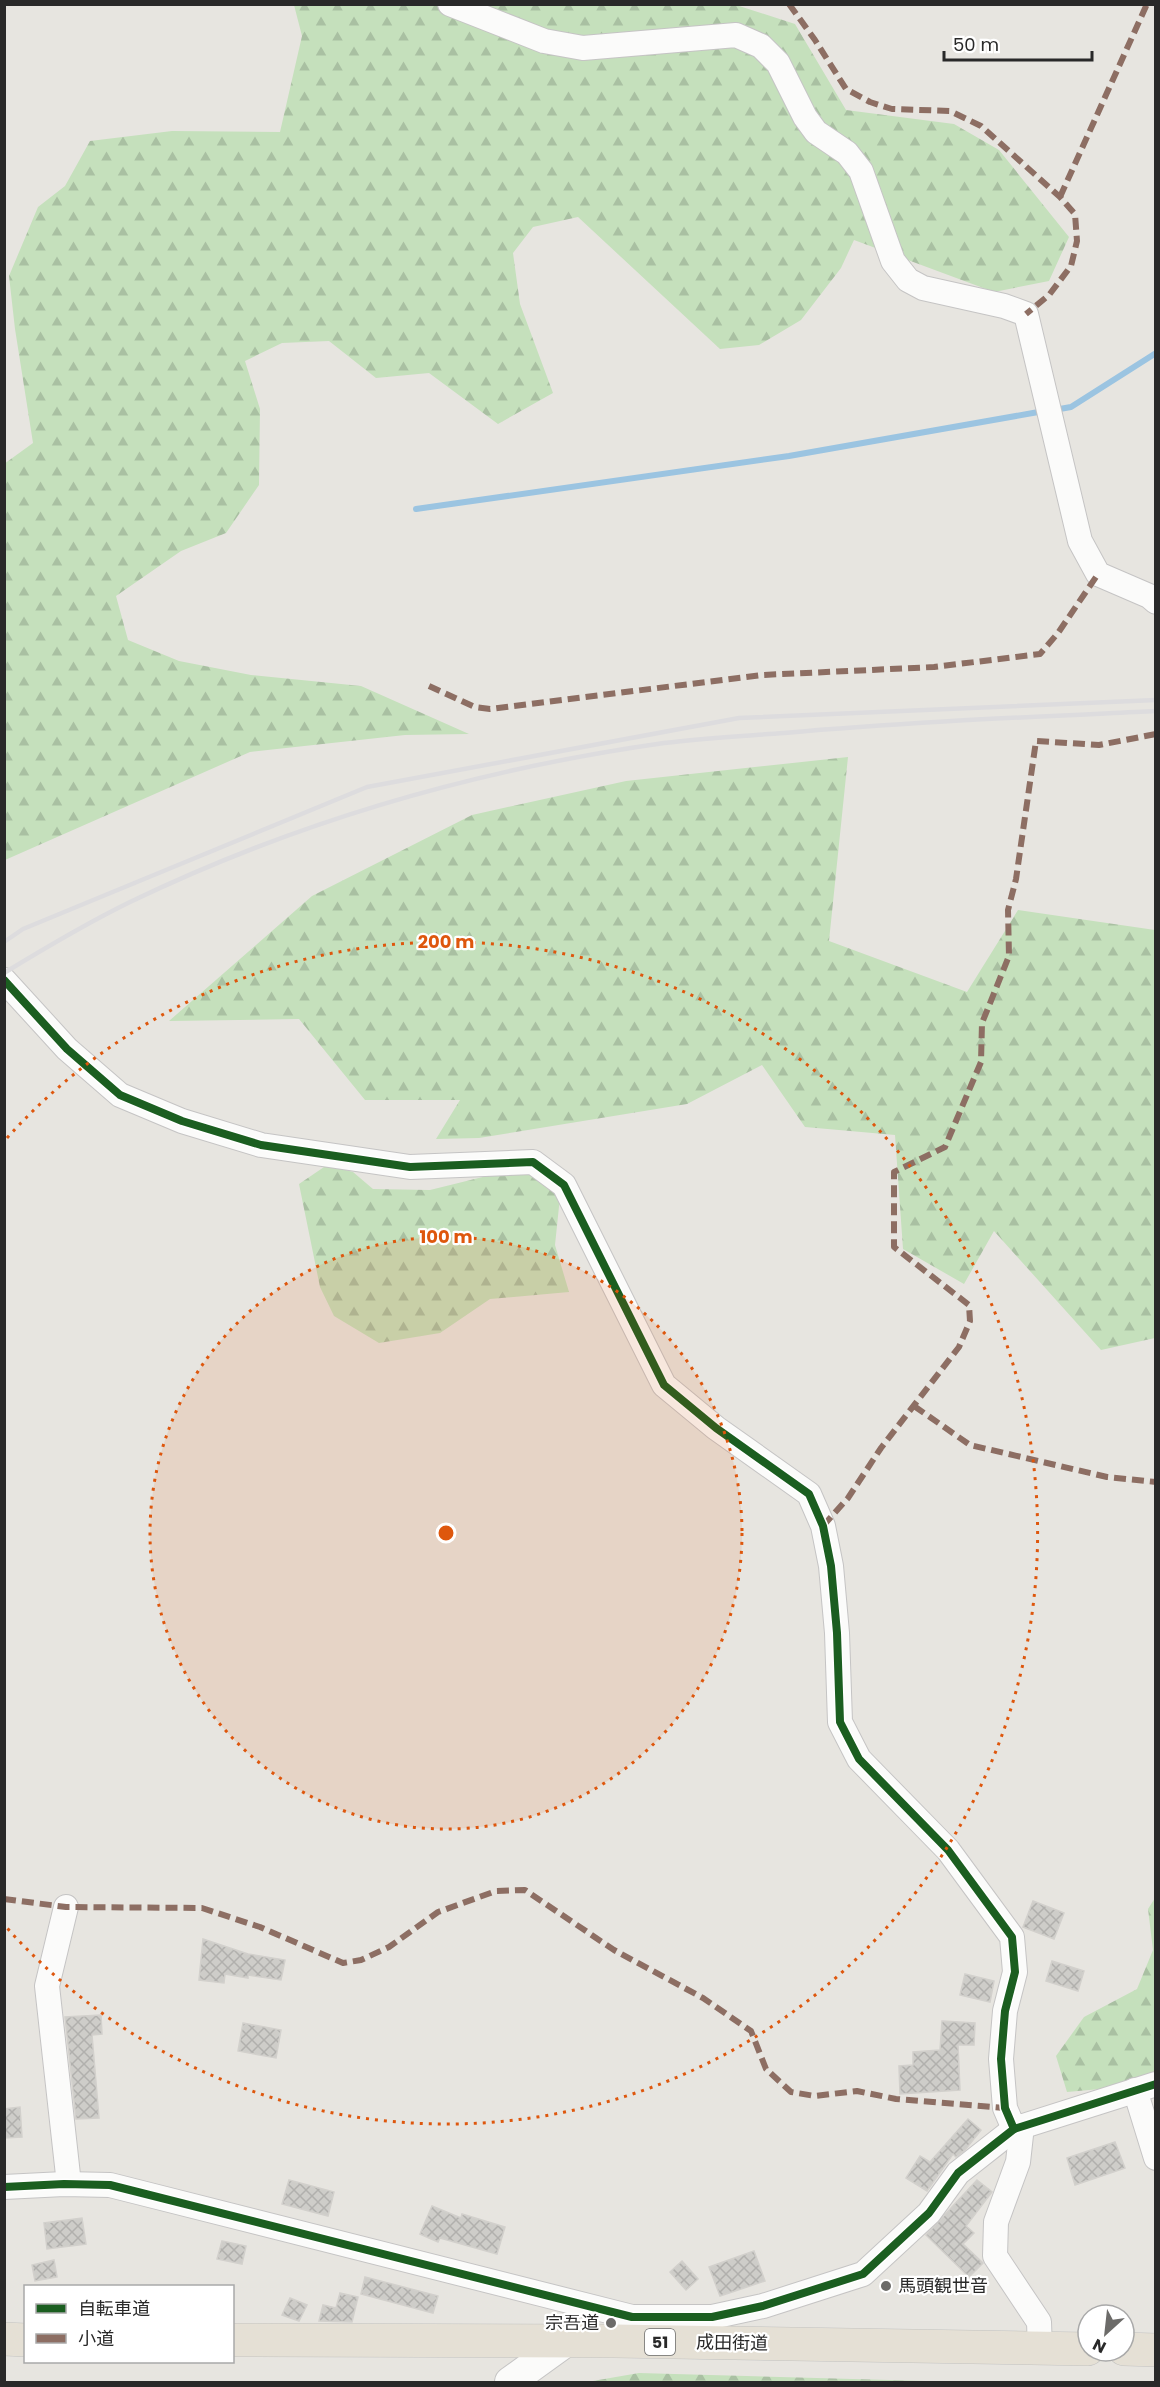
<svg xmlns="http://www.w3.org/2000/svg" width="1160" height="2387" viewBox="0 0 1160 2387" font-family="Poppins,'Noto Sans JP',sans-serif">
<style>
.forest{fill:url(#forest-firs)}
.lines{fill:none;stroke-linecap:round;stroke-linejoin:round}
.stream{stroke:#9bc4e1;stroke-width:6}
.building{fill:url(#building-cross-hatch);stroke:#d2d0cc;stroke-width:1.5}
.minor-casing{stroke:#c5c4c4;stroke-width:26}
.tertiary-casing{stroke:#c5c4c4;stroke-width:32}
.trunk-casing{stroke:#c3c3c1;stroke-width:34}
.minor{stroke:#fbfbfa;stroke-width:24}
.tertiary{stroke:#fbfbfa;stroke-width:30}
.trunk{stroke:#e5e0d5;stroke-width:33}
.rail{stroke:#dddcde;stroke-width:4.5}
.quiet{stroke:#8d6e63;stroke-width:6;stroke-dasharray:12 6;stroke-linecap:butt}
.cycleway-casing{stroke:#fff;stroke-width:11}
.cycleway{stroke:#1b5e20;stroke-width:8}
.ring{fill:none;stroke:#de570d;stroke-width:3;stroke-dasharray:3 6}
.poi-dot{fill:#6c6b69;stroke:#fff;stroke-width:2}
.labels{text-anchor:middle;stroke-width:4.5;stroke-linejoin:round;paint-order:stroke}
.shield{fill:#fff;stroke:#696969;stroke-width:1.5}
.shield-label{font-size:16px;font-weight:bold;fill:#292929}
.poi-label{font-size:18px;fill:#292929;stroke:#fff;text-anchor:start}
.street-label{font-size:18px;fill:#292929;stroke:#fff}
.centre{fill:#de570d;stroke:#fff;stroke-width:3}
.ring-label{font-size:18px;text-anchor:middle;font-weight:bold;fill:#de570d;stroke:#fff;stroke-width:4.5;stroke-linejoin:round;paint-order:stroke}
</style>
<defs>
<pattern id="forest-firs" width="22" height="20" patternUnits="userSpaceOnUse" patternTransform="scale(1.5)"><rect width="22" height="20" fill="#c5e0bc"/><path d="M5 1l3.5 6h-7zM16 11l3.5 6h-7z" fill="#a9c0a2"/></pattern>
<pattern id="building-cross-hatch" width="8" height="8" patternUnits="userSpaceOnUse" patternTransform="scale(1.5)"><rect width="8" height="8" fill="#cecdc9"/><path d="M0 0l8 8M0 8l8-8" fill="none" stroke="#b1b0ad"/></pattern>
</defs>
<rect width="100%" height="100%" fill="#e7e5e0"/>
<!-- forest -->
<g class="forest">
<polygon points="294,5 736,5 795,24 846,110 954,124 999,150 1069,237 1049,281 994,292 854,240 841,268 801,320 759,345 720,349 578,217 533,227 513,253 520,304 553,393 498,424 429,373 376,378 329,341 282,343 245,361 260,409 259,485 226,533 181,551 116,596 128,640 179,661 251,675 361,686 469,734 405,735 250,752 5,860 4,464 33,443 15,329 9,276 38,207 65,186 90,141 172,131 280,132 302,36"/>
<polygon points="848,757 829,941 967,992 1018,910 1155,930 1155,1338 1101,1350 994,1231 964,1284 903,1249 895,1135 805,1127 762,1065 687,1104 479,1138 436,1139 460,1100 365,1100 299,1019 169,1021 312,896 472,815 626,781"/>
<polygon points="327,1165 353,1172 373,1189 430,1190 523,1167 560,1197 555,1245 569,1292 490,1299 440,1333 379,1343 334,1316 320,1287 299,1184"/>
<polygon points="1155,1898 1155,2084 1067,2092 1056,2056 1084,2017 1137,1989 1153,1950 1148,1909"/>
<polygon points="639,2373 962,2382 587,2382"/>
</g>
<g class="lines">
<!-- stream -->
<g class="stream">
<polyline points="1054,410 1071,407 1156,353"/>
<polyline points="416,509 789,456 1044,411"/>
</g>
</g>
<!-- building -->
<g class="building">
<polygon points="1033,1901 1064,1913 1054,1939 1023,1927"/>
<polygon points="203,1939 248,1954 285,1960 281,1980 248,1975 248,1978 225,1974 224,1983 199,1980"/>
<polygon points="1052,1961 1084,1971 1078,1991 1046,1981"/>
<polygon points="965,1974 994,1981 990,2002 960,1995"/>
<polygon points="101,2015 102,2034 92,2035 99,2118 76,2119 65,2017"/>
<polygon points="942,2021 975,2023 974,2045 958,2045 960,2090 900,2094 899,2066 913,2065 913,2052 940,2050"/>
<polygon points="243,2023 281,2030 276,2058 238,2051"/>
<polygon points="20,2107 22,2137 4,2138 4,2109"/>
<polygon points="968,2119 981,2130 965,2150 956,2157 953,2154 927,2191 906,2178 920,2156 930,2162"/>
<polygon points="1115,2142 1125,2168 1075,2185 1067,2158"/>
<polygon points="289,2180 334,2192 328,2216 282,2204"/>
<polygon points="977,2180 992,2192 966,2226 974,2233 963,2244 983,2263 969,2277 926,2235"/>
<polygon points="432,2206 461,2218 462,2214 505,2227 497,2254 440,2238 438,2242 420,2234"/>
<polygon points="82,2218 86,2244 47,2249 44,2223"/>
<polygon points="222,2241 246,2246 242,2264 217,2259"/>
<polygon points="754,2251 765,2281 720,2296 709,2267"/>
<polygon points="54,2260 57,2277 35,2281 32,2265"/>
<polygon points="682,2261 698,2279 686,2290 670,2272"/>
<polygon points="365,2277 438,2296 433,2313 361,2294"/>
<polygon points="340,2293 358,2297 352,2322 319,2321 323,2305 336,2308"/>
<polygon points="290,2298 307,2305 299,2321 282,2315"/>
</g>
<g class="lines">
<!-- minor casing -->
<g class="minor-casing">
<g id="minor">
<polyline points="450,4 544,41 583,48 736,35 761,46 778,63 805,117 816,132 847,153 861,171 893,261 908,280 923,288 1004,306 1026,314 1080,541 1098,574 1149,596 1156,602"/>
<polyline points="4,980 67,1049 120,1095 182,1121 261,1145 410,1167 533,1162 564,1185 664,1385 716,1428 809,1494 823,1526 831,1566 837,1633 840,1722 859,1759 948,1850 1012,1937 1015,1972 1005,2011 1001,2059 1005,2108 1014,2129"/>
<polyline points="66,1907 47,1986 69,2184"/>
<polyline points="1135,2090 1156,2158"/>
<polyline points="1022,2126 1018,2162 996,2222 995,2256 1039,2322 1040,2350"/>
<polyline points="4,2187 64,2184 110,2185 632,2317 712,2317 763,2306 863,2274 929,2213 958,2173 1014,2129 1156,2084"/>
</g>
</g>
<!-- tertiary casing -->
<g class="tertiary-casing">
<polyline id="tertiary" points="510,2382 568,2340"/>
</g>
<!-- trunk casing -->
<g class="trunk-casing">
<g id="trunk">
<polyline points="4,2339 26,2340"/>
<polyline points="232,2340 614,2341 1088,2349"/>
<polyline points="1124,2349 1156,2350"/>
</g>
</g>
<!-- minor -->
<use href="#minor" class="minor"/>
<!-- tertiary -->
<use href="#tertiary" class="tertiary"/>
<!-- trunk -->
<use href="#trunk" class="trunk"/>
<!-- rail -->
<g class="rail">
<polyline points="4,942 23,929 367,787 739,718 1156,700"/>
<path d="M4 973C45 948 87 923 130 902 298 821 480 769 664 743 703 738 744 736 784 733 907 722 1031 717 1156 711"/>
</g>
<!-- quiet -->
<g class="quiet">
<polyline points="789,4 815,40 846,89 870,102 892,109 950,111 981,126 1060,197 1075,214 1077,241 1071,266 1049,295 1026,314"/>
<polyline points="1060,197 1147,4"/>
<polyline points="429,686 475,707 490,709 762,675 934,667 1040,654 1058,633 1098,574"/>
<polyline points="914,1406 970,1445 1107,1477 1156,1482"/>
<polyline points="823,1526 848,1498 881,1448 959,1347 970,1321 969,1305 894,1247 894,1172 945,1147 981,1062 982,1023 1009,956 1008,910 1016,879 1036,741 1099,745 1156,734"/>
<polyline points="4,1899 66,1907 202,1908 260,1927 343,1963 361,1960 389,1947 438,1912 496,1891 525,1890 614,1950 703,1998 751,2031 766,2069 791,2092 815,2096 857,2091 896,2099 1005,2108"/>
</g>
<!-- cycleway casing -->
<g class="cycleway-casing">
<g id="cycleway">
<polyline points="4,980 67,1049 120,1095 182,1121 261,1145 410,1167 533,1162 564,1185 664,1385 716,1428 809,1494 823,1526 831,1566 837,1633 840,1722 859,1759 948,1850 1012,1937 1015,1972 1005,2011 1001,2059 1005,2108 1014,2129"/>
<polyline points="4,2187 64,2184 110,2185 632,2317 712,2317 763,2306 863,2274 929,2213 958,2173 1014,2129 1156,2084"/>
</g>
</g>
<!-- cycleway -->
<use href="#cycleway" class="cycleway"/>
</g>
<!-- distance rings -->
<circle cx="446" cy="1533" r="296" fill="#de570d" fill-opacity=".12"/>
<g class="ring">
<circle cx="446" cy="1533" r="296"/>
<path d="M7 1138A591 591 0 1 1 7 1928"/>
</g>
<!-- markers -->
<g class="poi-dot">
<circle cx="886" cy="2286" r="6"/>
<circle cx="611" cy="2323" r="6"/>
</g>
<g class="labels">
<!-- shield labels -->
<rect class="shield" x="645" y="2329" width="30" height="26" rx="4.5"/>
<g class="shield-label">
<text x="660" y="2348">51</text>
</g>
<!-- poi labels -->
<g class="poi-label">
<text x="898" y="2292">馬頭観世音</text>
<text x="599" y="2329" text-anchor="end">宗吾道</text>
</g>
<!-- street labels -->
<g class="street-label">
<text transform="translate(732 2343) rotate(1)" y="6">成田街道</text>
</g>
</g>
<circle cx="446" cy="1533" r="9" class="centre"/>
<g class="ring-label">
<text x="446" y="948">200 m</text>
<text x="446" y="1243">100 m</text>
</g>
<!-- border -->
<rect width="1160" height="2387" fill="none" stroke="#292929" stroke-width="12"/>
<!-- legend -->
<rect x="24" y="2285" width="210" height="78" fill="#ffffff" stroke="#a9a9a9" stroke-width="1.5"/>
<rect x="36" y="2304" width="30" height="9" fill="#1b5e20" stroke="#a9a9a9" stroke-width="1.5"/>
<text x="78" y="2315" font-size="18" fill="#292929">自転車道</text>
<rect x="36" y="2334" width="30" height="9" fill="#8d6e63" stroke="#a9a9a9" stroke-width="1.5"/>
<text x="78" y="2345" font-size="18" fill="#292929">小道</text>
<!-- north arrow -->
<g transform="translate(1106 2333) rotate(207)"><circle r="28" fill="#ffffff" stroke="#a9a9a9" stroke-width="1.5"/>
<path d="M0-4.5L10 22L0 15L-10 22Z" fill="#6c6b69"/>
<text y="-9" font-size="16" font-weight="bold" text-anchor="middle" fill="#292929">N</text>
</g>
<!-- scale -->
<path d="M944 51v9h148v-9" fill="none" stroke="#292929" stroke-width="3"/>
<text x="953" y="51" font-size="18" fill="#292929" stroke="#ffffff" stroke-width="4.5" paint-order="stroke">50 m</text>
</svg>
